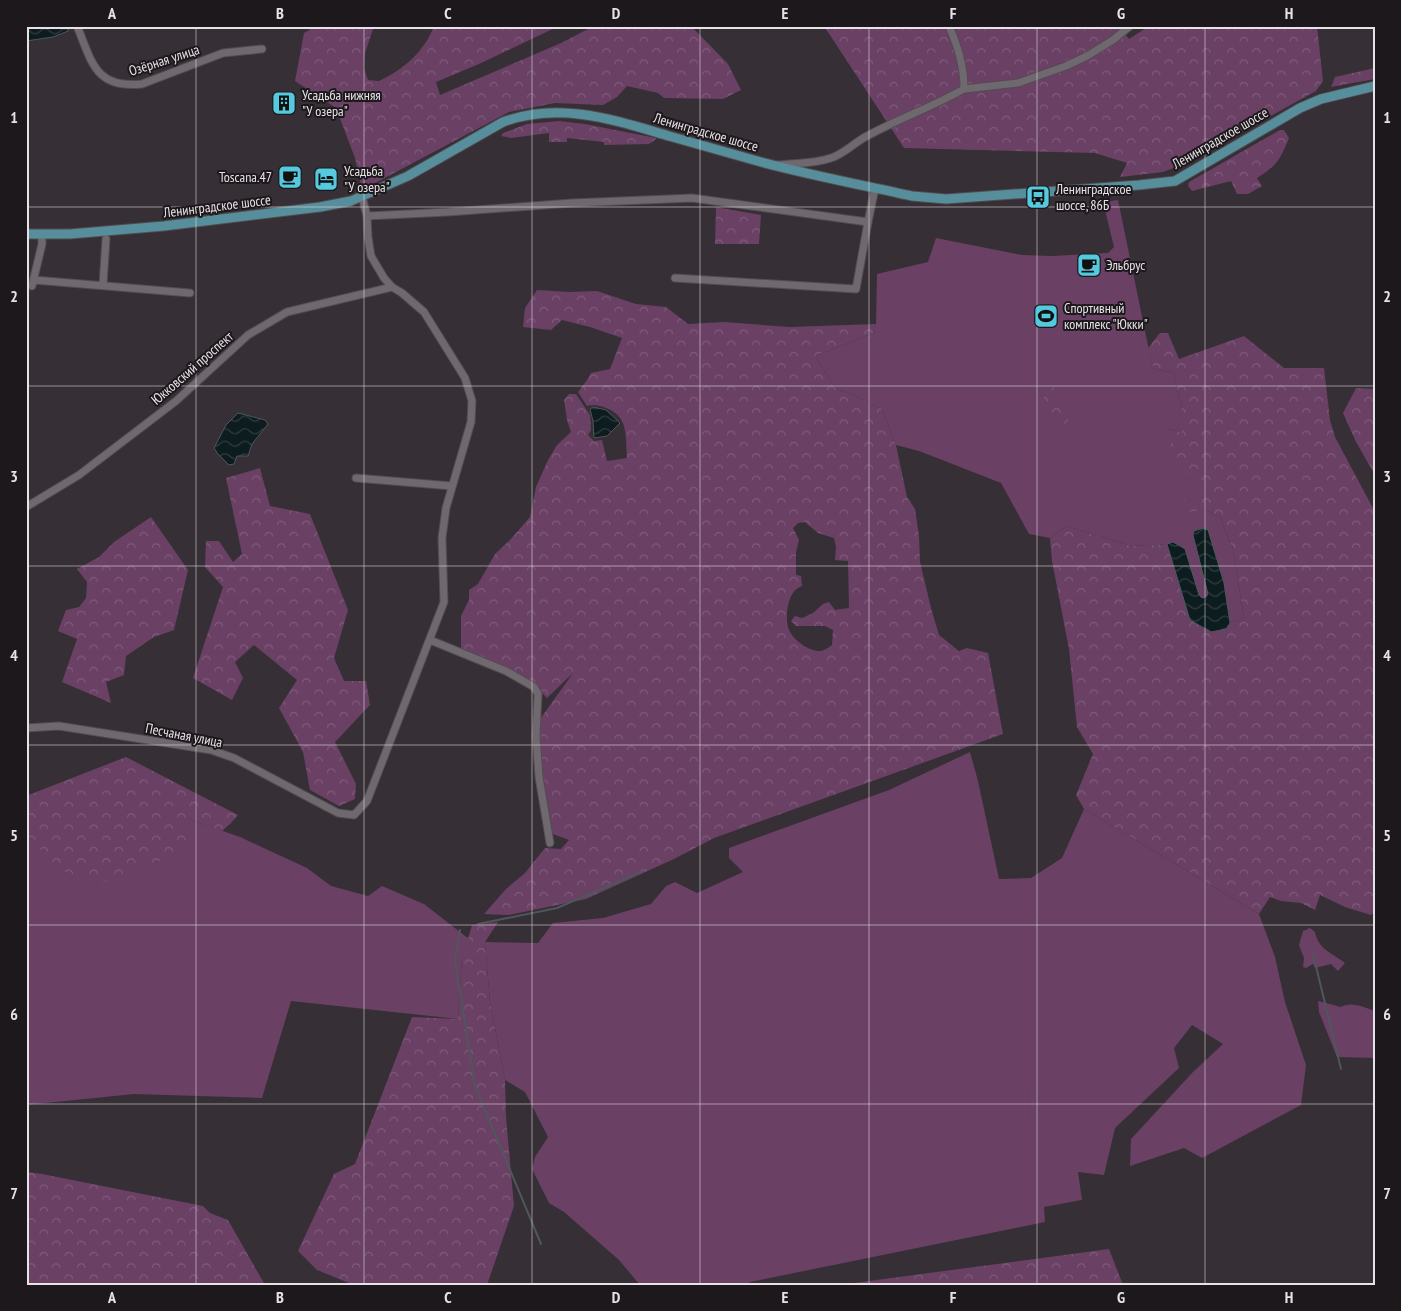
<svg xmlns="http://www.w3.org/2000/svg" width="1401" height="1311" viewBox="0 0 1401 1311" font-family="'PT Sans Narrow',sans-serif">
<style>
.grass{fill:#6a4065}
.forest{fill:url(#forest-crowns);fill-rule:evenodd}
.water{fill:url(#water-waves);stroke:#4e575b}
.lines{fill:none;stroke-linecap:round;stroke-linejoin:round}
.stream{stroke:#4e575b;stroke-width:2}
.minor-casing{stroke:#524c51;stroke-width:9}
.major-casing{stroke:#524c51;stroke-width:11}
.minor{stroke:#70686f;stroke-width:7}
.major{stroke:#568e9b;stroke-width:9}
.grid{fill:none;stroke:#e7e2e6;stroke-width:1;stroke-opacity:0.55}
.labels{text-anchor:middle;stroke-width:4;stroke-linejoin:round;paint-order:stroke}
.street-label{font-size:14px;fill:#e7e2e6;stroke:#1c181b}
.poi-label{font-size:14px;fill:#e7e2e6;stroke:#1c181b;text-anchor:start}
.neatline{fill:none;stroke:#e7e2e6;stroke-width:2}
.grid-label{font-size:16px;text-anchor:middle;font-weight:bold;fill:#e7e2e6}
</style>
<defs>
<pattern id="forest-crowns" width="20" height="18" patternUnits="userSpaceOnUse" patternTransform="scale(1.25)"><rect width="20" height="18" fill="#6a4065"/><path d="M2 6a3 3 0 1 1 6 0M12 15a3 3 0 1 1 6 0" fill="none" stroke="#7f5b7b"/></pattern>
<pattern id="water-waves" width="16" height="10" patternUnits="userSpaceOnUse" patternTransform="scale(1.25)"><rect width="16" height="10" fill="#0c1c1f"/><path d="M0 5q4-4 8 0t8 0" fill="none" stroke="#2f3d40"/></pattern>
</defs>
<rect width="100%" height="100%" fill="#362f35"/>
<!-- grass -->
<g class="grass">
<polygon points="1118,200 1152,365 1156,370 1173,372 1182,408 1182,432 1169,429 1182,475 1210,492 1188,511 1206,510 1220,517 1233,550 1244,618 1230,623 1226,629 1183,597 1167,544 1132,546 1066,526 1050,538 1029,534 1001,483 919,451 896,445 882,409 854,395 836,389 815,356 874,333 876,324 877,274 928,262 936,238 1022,255 1052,256 1108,253 1114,247 1103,202"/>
<polygon points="970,752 978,781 999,879 1031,878 1062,858 1084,809 1259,914 1275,957 1285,1002 1306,1065 1301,1105 1202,1158 1184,1148 1130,1166 1131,1139 1193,1072 1223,1044 1192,1025 1174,1048 1179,1068 1115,1128 1104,1175 1078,1172 1082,1200 1044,1207 1045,1222 750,1282 746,1285 640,1285 619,1260 564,1212 549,1203 532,1169 535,1157 548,1137 525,1092 505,1080 490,1003 485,942 538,943 553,923 603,918 651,904 666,886 675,882 697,893 743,872 729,858 729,848 889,790"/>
<polygon points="189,819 240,837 307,868 331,886 368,896 382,886 424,904 469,939 462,959 458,1019 291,1001 262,1098 134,1094 26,1105 26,834"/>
<path d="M1310 928 1315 932C1318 949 1332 953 1345 963L1338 971 1331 964 1315 968 1313 964 1306 968 1303 967 1304 958 1299 945 1303 931Z"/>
<path d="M1318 1001 1341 1007C1352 1001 1363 1007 1375 1011V1058L1337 1057 1319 1012Z"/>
</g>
<!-- forest -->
<g class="forest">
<path d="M316 26H374L365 53 364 68 368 80 379 81C403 70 425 51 434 26H559L479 64 436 82 440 95 561 43 594 26H691L728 64 741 90 723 99 664 98 658 93 627 86 617 97 603 105 555 103 509 112 362 190 355 158 336 108 295 81 304 33Z"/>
<polygon points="824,26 1119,26 1129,39 1149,26 1317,26 1323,81 1316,91 1179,166 1163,172 1120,177 1127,163 1095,153 904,148"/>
<polygon points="1375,68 1375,79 1331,87 1335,77"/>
<polygon points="559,121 585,124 656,138 655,140 649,144 604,145 604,142 567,138 567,142 549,142 549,133 511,138 501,136 503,133 527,124"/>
<path d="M1280 130H1284L1289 138C1280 159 1278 165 1257 178L1262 186 1248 194H1237L1231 181 1192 191 1188 186 1189 182Z"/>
<polygon points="716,207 761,215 759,244 715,244"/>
<path d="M537 290 569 292 597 291 636 304 666 307 688 324 724 322 790 327 876 324 874 333 815 356 836 389 854 395 882 409 896 445 907 497 915 509 919 536 920 562 931 608 939 635 959 651 967 648 988 653 1003 734 714 838 674 859 586 899 509 915 484 914 506 889 525 873 545 848 561 849 569 840 553 834 543 794 538 722 573 673 547 698 530 681 461 653V616L469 600V590L478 584 495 554 510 540 530 517 536 487 548 460 557 445 571 432 567 420 564 400 569 394H576L590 415 591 430 588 435 594 441 602 440 607 461 627 458C626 448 627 433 623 423 618 410 599 403 587 406L578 392 587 380 591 373 610 369 622 338 590 327 562 320 551 330 523 327 525 308ZM805 522 818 533 834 538 836 547 835 560 848 561 849 608 835 610 829 602 823 604 813 613 802 618 795 616 791 621 796 626H825L833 630 832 645C829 647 825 650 821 651 809 652 791 639 788 627 785 614 788 590 802 586L801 576 796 575V552L799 540 793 528 798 523Z"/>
<polygon points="1160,333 1168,333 1179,359 1244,336 1284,368 1324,368 1330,420 1335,437 1375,512 1375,911 1371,915 1345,907 1320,895 1315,910 1301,903 1281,901 1270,897 1259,914 1084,809 1076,795 1093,754 1077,727 1069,649 1052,561 1050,538 1066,526 1132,546 1167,544 1190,620 1226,629 1230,623 1244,618 1233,550 1220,517 1206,510 1188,512 1184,498 1186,491 1209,492 1182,475 1176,469 1168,429 1182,432 1182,408 1173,372 1156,370 1152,365 1148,348"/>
<path d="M1047 378C1058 394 1071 412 1069 432L1061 431 1052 424V408L1044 399 1042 380Z"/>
<polygon points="1356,388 1375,389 1375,475 1356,442 1343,413"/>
<polygon points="260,468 270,506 310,514 348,610 334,658 344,681 366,681 370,705 335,742 356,784 355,799 339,806 310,790 303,752 279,708 297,680 254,645 235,662 243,678 232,700 193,678 223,587 205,567 206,541 219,541 233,562 242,554 226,478"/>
<polygon points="151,517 188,570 174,630 154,637 126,656 124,675 106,682 111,703 62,682 77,639 58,631 66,610 79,607 86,598 87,582 77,569 99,557 114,542"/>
<polygon points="126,757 238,815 230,824 222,831 189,819 191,844 157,862 93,886 58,868 26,834 26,796"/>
<polygon points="498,922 485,942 490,1003 505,1080 506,1117 514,1206 487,1285 354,1285 317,1270 298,1251 334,1174 355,1164 412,1017 458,1019 462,959 472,925"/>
<polygon points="26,1172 42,1174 203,1206 210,1213 228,1220 265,1285 26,1285"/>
<polygon points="1109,1249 1123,1285 839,1285"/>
</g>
<!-- water -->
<g class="water">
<polygon points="26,26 69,26 68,31 53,37 26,41"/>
<polygon points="593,407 606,410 620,423 607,436 594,438 593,421 590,409"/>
<polygon points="238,413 265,420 268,424 252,444 248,456 237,456 234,464 229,465 218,454 214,448 226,425"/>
<polygon points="1203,528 1208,530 1224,583 1230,623 1226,629 1211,632 1190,620 1167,544 1173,542 1185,549 1199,595 1202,598 1206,597 1208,594 1193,535 1194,531"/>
</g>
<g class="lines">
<!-- stream -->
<g class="stream">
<polyline points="478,924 557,908 640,872"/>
<polyline points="460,930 455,960 475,1086 541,1244"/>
<polyline points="1313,954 1341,1069"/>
</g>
<!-- minor casing -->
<g class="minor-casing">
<g id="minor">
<path d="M77 26C92 62 95 89 142 84L223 53 262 49"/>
<polyline points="964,89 1018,83 1066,66 1087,56 1113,40 1130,26"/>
<path d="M778 165C795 163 814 164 831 158 844 154 855 142 867 136 898 119 932 107 964 89 964 66 958 47 949 26"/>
<polyline points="367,216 448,212 572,203 692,198 868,222 875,188"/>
<polyline points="675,278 856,289 868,222"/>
<polyline points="34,280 190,293"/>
<polyline points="103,285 106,239"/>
<polyline points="32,286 42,244 42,235"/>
<polyline points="356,478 452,486"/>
<polyline points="26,507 79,475 176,401 248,335 287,312 392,287"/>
<polyline points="430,640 506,671 534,687 538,694 536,736 539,777 550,843"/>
<polyline points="26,728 59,726 211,750 234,758 338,813 354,815 367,801 444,602 442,538 446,508 471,422 472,401 465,378 424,312 402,293 392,287 384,278 371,256 368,237 367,216 362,197"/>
</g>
</g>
<!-- major casing -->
<g class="major-casing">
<path id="major" d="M26 234H70L164 226 320 207 351 201 408 176 503 122C560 101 614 120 669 136 700 145 730 153 761 162 810 175 862 185 912 196L946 199 1139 185 1175 181 1300 108 1321 99 1375 86"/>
</g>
<!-- minor -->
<use href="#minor" class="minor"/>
<!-- major -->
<use href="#major" class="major"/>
</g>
<!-- grid -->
<path class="grid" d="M196 26V1285M364 26V1285M532 26V1285M700 26V1285M869 26V1285M1037 26V1285M1205 26V1285M26 207H1375M26 386H1375M26 566H1375M26 745H1375M26 925H1375M26 1104H1375"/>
<!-- icons -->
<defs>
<g id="building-square" transform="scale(1.25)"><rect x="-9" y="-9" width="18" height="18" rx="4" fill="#55cadf" stroke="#1c181b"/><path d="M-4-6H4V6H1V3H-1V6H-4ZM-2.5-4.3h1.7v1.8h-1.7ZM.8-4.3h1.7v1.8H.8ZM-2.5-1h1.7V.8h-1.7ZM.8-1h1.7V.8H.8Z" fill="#111"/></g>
<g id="cafe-square" transform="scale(1.25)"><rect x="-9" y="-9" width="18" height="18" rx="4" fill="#55cadf" stroke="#1c181b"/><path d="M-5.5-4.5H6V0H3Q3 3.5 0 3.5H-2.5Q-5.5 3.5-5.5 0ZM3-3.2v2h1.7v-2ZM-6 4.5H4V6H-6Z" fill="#111"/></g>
<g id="hotel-square" transform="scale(1.25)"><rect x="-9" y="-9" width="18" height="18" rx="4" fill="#55cadf" stroke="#1c181b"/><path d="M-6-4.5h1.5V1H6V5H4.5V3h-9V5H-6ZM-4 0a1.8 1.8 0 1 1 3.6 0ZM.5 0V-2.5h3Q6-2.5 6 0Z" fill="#111"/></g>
<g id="bus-square" transform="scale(1.25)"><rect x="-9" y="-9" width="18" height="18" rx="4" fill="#55cadf" stroke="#1c181b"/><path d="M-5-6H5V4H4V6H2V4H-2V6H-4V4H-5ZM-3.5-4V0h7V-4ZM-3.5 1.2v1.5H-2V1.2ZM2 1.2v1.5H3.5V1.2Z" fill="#111"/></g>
<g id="stadium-square" transform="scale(1.25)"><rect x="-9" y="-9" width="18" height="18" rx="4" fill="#55cadf" stroke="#1c181b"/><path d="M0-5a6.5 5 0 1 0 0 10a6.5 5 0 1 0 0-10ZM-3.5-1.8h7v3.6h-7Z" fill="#111"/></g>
</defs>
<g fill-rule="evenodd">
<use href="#building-square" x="284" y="103"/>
<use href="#cafe-square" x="290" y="177"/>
<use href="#hotel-square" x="326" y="179"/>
<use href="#bus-square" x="1038" y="197"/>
<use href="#cafe-square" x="1089" y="265"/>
<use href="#stadium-square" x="1046" y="316"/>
</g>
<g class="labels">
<!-- street labels -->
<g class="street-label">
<text transform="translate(164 60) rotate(-18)" y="5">Озёрная улица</text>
<text transform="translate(706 132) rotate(16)" y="5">Ленинградское шоссе</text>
<text transform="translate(1220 138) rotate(-30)" y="5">Ленинградское шоссе</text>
<text transform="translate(217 206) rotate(-7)" y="5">Ленинградское шоссе</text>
<text transform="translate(192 368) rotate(-41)" y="5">Юкковский проспект</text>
<text transform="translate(184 735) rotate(11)" y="5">Песчаная улица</text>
</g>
<!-- poi labels -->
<g class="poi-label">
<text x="302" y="100">Усадьба нижняя<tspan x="302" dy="16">"У озера"</tspan></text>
<text x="344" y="176">Усадьба<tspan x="344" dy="16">"У озера"</tspan></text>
<text x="272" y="182" text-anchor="end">Toscana.47</text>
<text x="1056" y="194">Ленинградское<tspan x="1056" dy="16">шоссе, 86Б</tspan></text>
<text x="1106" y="270">Эльбрус</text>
<text x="1064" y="313">Спортивный<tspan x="1064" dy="16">комплекс "Юкки"</tspan></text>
</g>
</g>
<!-- border -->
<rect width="1401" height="1311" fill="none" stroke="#1c181b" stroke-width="55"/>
<rect x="28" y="28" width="1346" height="1256" class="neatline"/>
<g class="grid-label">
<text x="112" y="19">A</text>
<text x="280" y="19">B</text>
<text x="448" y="19">C</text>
<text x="616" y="19">D</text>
<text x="785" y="19">E</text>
<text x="953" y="19">F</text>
<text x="1121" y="19">G</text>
<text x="1289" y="19">H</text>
<text x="14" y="123">1</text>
<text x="1387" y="123">1</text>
<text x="14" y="302">2</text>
<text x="1387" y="302">2</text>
<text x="14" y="482">3</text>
<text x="1387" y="482">3</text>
<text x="14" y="661">4</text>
<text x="1387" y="661">4</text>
<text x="14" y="841">5</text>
<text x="1387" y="841">5</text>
<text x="14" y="1020">6</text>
<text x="1387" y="1020">6</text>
<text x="14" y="1199">7</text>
<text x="1387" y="1199">7</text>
<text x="112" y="1303">A</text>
<text x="280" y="1303">B</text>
<text x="448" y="1303">C</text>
<text x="616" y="1303">D</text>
<text x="785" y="1303">E</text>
<text x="953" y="1303">F</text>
<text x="1121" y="1303">G</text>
<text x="1289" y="1303">H</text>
</g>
</svg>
